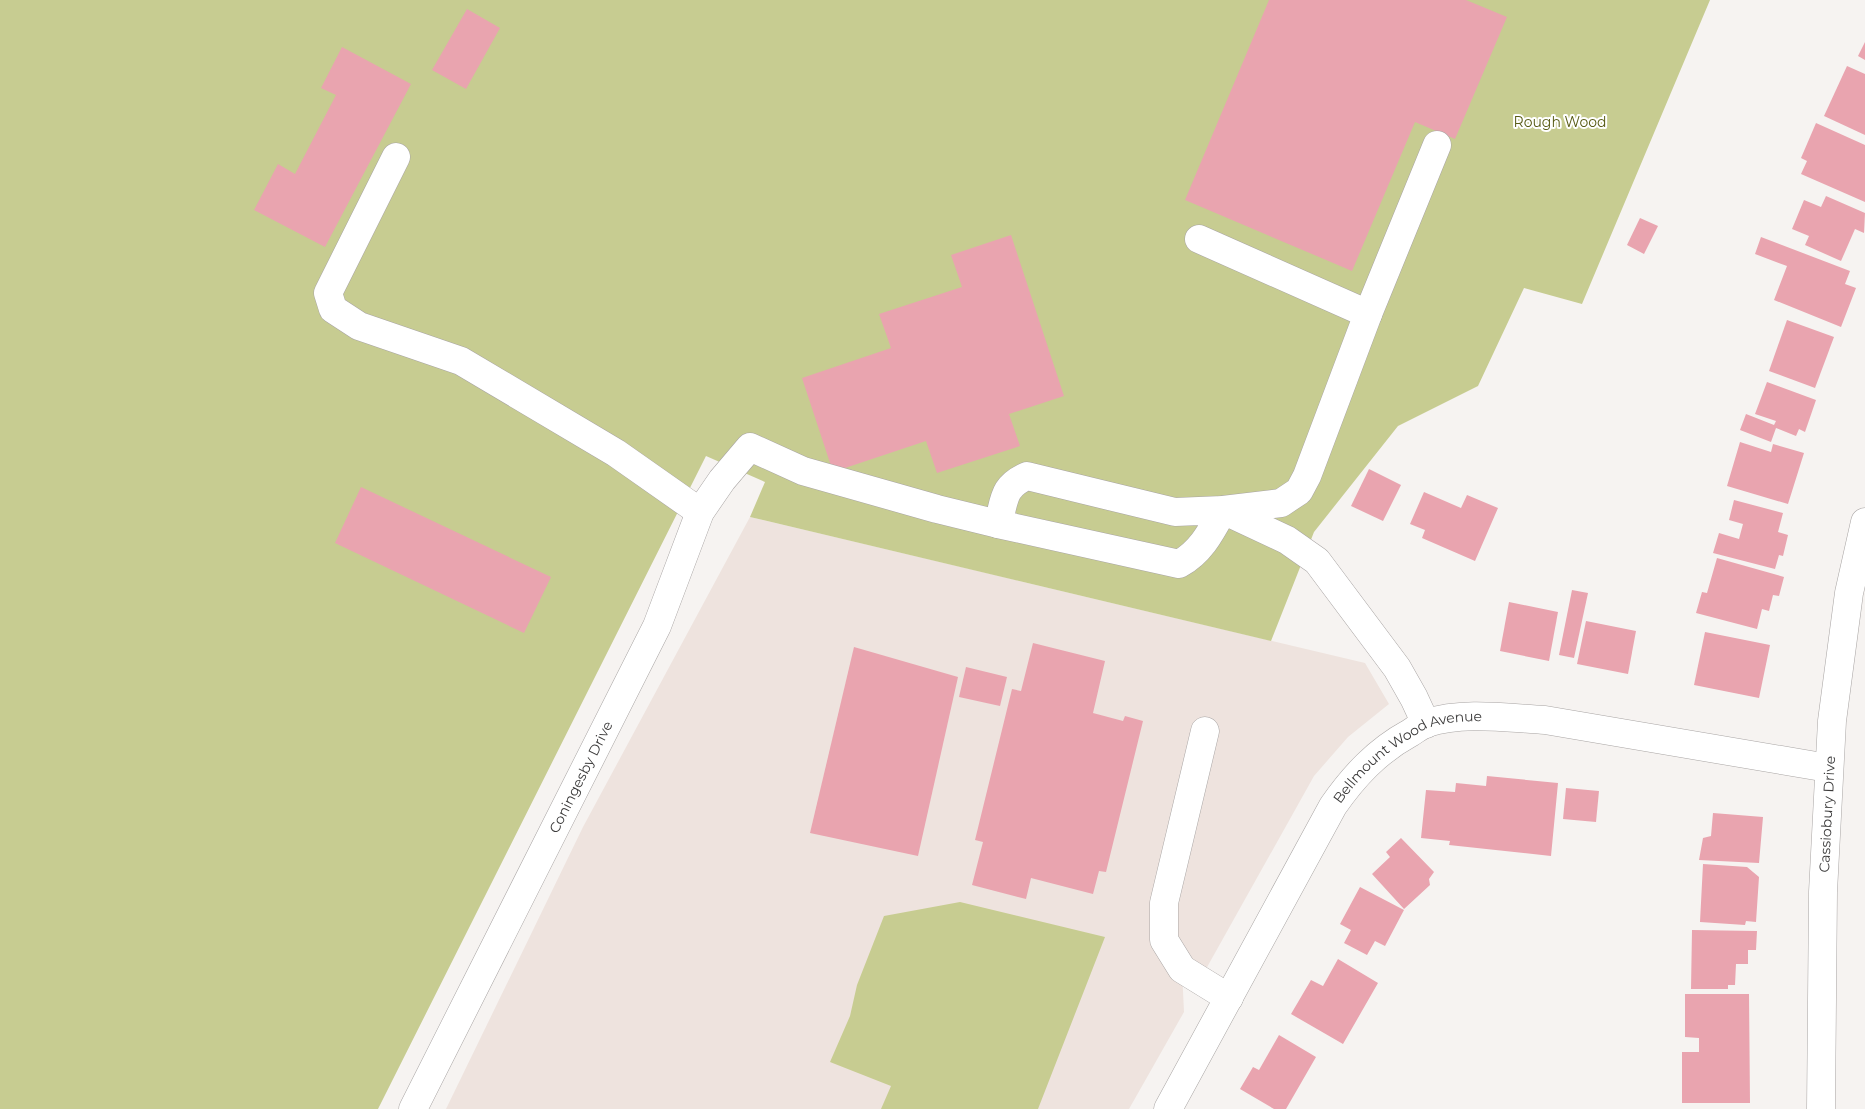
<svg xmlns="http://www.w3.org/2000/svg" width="1865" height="1109" viewBox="0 0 1865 1109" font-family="Montserrat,sans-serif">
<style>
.built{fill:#eee3de}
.green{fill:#c7cc91}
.building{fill:#e9a4af}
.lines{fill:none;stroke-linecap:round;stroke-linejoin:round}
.minor-casing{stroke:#a9a5a4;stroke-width:29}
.minor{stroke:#fff;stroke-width:28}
.labels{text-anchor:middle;stroke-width:4;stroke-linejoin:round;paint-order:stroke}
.park-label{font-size:14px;fill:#585b15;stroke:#fff}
.street-label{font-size:14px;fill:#3d3c3c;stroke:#fff}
</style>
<rect width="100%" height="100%" fill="#f6f3f1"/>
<!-- built -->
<polygon class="built" points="750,517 1365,663 1389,704 1348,737 1314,776 1206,969 1182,970 1184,1012 1129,1109 446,1109 583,827"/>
<!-- green -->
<g class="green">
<polygon points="0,0 1710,0 1582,304 1524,288 1478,386 1398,426 1314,532 1271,641 750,517 765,482 706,456 378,1109 0,1109"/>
<polygon points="960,902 1105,937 1038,1109 881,1109 891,1086 830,1062 850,1016 857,985 884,916"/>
</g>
<!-- building -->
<g class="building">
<polygon points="1269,0 1466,0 1507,17 1455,139 1415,122 1352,271 1185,200"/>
<polygon points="467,9 500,28 466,89 432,70"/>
<polygon points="1865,42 1865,60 1858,56"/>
<polygon points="342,47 411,84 325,247 254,210 278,164 295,174 336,95 321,88"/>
<polygon points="1847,66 1865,74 1865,135 1824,116"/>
<polygon points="1816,123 1865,145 1865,202 1801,174 1807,161 1801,158"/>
<polygon points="1826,196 1865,213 1864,233 1855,229 1841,261 1805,245 1809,236 1792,229 1804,200 1821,207"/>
<polygon points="1640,218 1658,226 1644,254 1627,245"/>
<polygon points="1011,235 1064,396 1009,414 1020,446 937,473 926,441 833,472 802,378 891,348 879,314 962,287 951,255"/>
<polygon points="1761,237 1850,271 1845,284 1856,288 1841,327 1774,300 1787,266 1755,254"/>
<polygon points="1787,320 1834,337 1815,388 1769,371"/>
<polygon points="1767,382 1816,400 1805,432 1799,429 1796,436 1776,428 1771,442 1740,430 1746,414 1774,425 1776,421 1755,414"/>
<polygon points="1740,442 1771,452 1773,444 1804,453 1788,504 1727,486"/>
<polygon points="1369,469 1401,485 1383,521 1351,506"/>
<polygon points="361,487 551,577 524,633 335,543"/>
<polygon points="1424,492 1461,508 1467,495 1498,508 1475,561 1422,538 1425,530 1410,524"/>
<polygon points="1734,500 1783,513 1778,532 1788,535 1783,556 1779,555 1775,569 1713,553 1719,533 1739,539 1743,524 1729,520"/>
<polygon points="1717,558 1784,577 1779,596 1773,595 1769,611 1762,609 1757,629 1696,613 1702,592 1707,593"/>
<polygon points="1572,590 1588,593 1574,658 1559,655"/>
<polygon points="1509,602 1558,612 1549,661 1500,651"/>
<polygon points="1586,621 1636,631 1628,674 1577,664"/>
<polygon points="1705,632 1770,645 1759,698 1694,685"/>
<polygon points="1033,643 1105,661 1093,713 1123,721 1125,716 1143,721 1106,872 1099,871 1093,894 1031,878 1026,899 972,885 983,842 975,840 1012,689 1021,691"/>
<polygon points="854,647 958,677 918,856 810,833"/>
<polygon points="966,667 1007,677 1000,706 959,697"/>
<polygon points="1487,776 1558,783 1551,856 1449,845 1450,841 1421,838 1426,790 1455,792 1456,783 1486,786"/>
<polygon points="1566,788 1599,791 1596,822 1563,819"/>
<polygon points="1713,813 1763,817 1759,863 1699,860 1703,838 1711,836"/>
<polygon points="1401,838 1434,872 1429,879 1430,885 1404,909 1372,874 1390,857 1386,852"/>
<polygon points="1703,864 1747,867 1759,877 1756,922 1746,921 1745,925 1700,922"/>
<polygon points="1360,887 1404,910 1385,946 1375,941 1367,955 1344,943 1351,930 1340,924"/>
<polygon points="1692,930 1757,931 1756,950 1748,950 1748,964 1736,964 1735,985 1728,985 1728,989 1691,989"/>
<polygon points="1338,959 1378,983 1343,1044 1291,1014 1311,980 1323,986"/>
<polygon points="1685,994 1749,994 1750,1103 1682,1103 1682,1052 1699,1052 1699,1038 1685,1037"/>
<polygon points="1279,1035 1316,1057 1286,1109 1274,1109 1240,1089 1253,1067 1259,1070"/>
</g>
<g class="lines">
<!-- minor casing -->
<g class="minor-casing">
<g id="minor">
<polyline points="396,157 328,293 333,309 359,326 461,361 616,453 700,512"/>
<polyline points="1199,239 1368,314"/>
<path d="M1223 510C1211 532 1201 552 1179 564L998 524C1005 500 1002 487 1027 476L1175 512 1223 510 1281 503 1299 491 1307 476 1368 314 1437 145"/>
<polyline points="1223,510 1287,540 1317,561 1397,668 1414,698 1426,724"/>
<polyline points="1205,731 1164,903 1164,940 1182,969 1229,998"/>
<path id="s1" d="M413 1109 657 626 700 512 722 480 750 447 803 471 937 509 998 524"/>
<path id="s2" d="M1168 1109 1333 806C1354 776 1377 751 1410 733 1415 730 1421 725 1427 723 1464 711 1507 718 1545 720L1828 768"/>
<path id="s3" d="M1821 1109 1823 892 1832 721 1849 593 1865 522"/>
</g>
</g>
<!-- minor -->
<use href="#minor" class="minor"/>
</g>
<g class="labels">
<!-- park labels -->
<g class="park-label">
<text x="1560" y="127">Rough Wood</text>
</g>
<!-- street labels -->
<g class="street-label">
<text dy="5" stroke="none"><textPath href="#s2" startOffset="439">Bellmount Wood Avenue</textPath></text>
<text dy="5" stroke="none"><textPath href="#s1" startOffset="372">Coningesby Drive</textPath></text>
<text dy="5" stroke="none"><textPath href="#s3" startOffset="295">Cassiobury Drive</textPath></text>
</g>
</g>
</svg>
